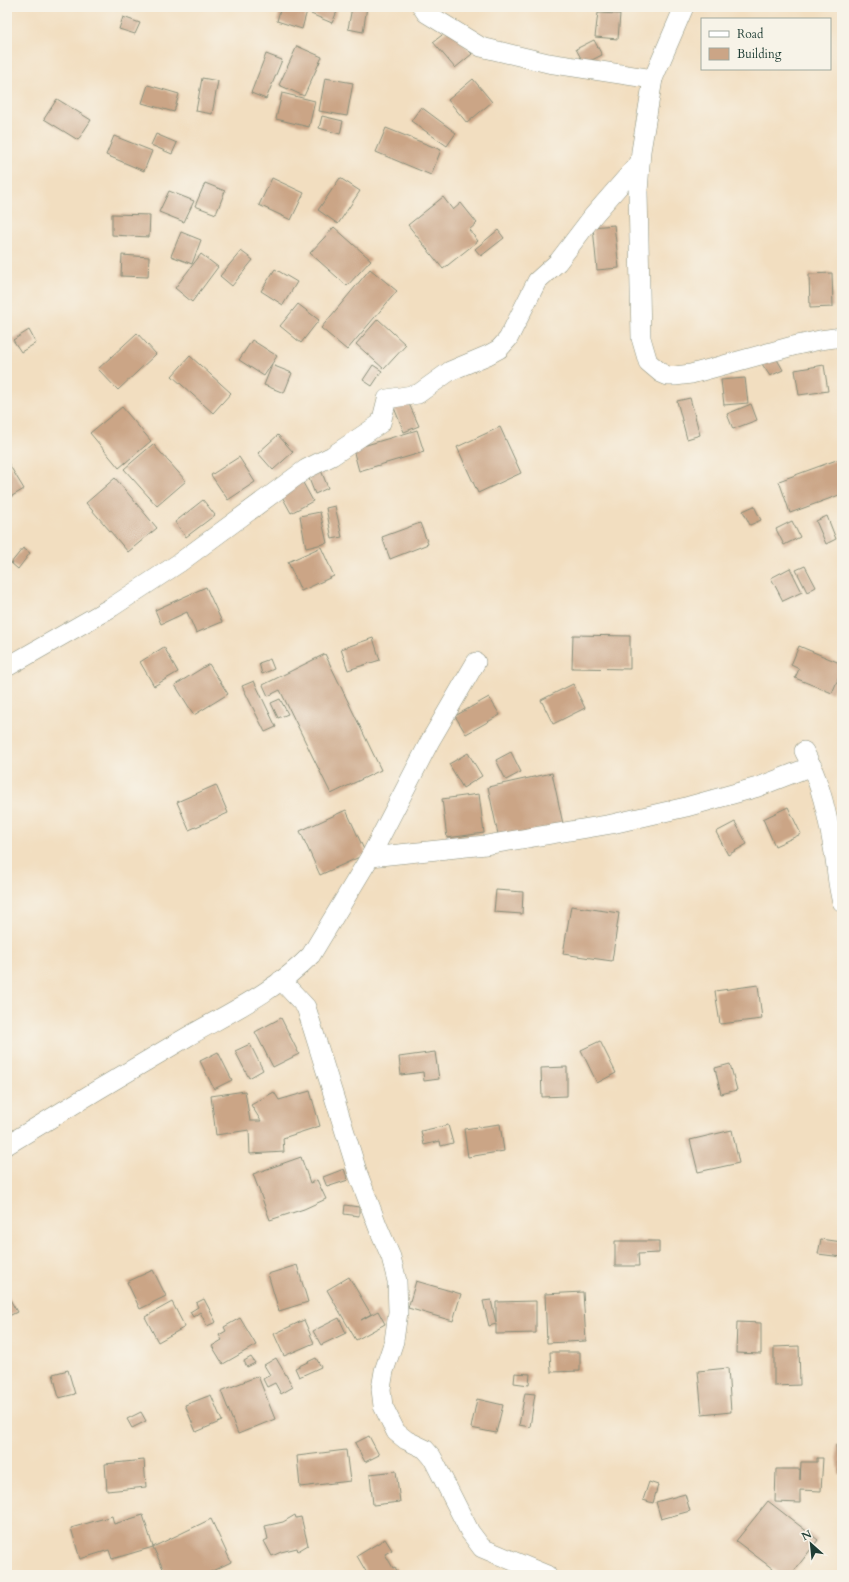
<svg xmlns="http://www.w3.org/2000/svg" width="849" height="1582" viewBox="0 0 849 1582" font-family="Cardo,serif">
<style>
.building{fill:#cba586}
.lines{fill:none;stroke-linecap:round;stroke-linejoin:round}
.minor-casing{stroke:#888e7a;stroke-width:20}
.minor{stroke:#fff;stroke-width:19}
</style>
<rect width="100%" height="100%" fill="#f7f3e8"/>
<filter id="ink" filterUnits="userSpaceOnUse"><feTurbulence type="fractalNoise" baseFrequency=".025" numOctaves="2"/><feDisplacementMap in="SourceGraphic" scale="8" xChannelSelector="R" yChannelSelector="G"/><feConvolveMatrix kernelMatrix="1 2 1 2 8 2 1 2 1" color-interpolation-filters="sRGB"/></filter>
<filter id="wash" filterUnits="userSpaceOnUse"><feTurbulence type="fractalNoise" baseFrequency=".012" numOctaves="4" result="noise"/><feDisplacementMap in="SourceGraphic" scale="16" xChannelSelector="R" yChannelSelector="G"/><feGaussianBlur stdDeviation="0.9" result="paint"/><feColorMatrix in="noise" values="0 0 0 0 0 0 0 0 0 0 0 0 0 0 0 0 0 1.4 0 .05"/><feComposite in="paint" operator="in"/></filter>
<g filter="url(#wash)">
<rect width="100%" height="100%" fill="#f2dec0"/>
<g id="blocks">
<!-- building -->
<g class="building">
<polygon points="281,7 308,7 302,29 277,21"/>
<polygon points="315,7 339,7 332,23 311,14"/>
<polygon points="352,7 367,7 363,32 348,29"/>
<polygon points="598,13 620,14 618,39 595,37"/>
<polygon points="123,17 140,23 135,34 119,29"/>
<polygon points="450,29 472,54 455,68 433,42"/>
<polygon points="594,40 602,55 584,64 576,49"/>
<polygon points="297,46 322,57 304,96 279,85"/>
<polygon points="266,54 282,60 266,99 251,93"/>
<polygon points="202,78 218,81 212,114 196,111"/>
<polygon points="325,78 353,83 347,116 319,111"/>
<polygon points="473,79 492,102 467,123 448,100"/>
<polygon points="148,85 179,94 174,112 142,103"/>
<polygon points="282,93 315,101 309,127 276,119"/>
<polygon points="57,99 91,120 78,140 44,119"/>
<polygon points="421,107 456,133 447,146 411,121"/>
<polygon points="322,116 343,121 340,134 319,128"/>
<polygon points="386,128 441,150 431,175 376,152"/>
<polygon points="156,134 177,143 172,154 151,145"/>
<polygon points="114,136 152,151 144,171 106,155"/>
<polygon points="272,178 304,193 291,220 259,205"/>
<polygon points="340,178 360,191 338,224 318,210"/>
<polygon points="205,183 225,191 216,214 195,206"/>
<polygon points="169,191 194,201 184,222 159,212"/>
<polygon points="443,197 453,210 461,203 477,223 469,230 478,241 443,269 408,225"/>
<polygon points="112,214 150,215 149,237 112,235"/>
<polygon points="614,225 619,268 597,270 593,227"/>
<polygon points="334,227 371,260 347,286 310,253"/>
<polygon points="498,230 504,238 481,256 475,249"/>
<polygon points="181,232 201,240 192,264 171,256"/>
<polygon points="241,251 253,260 232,286 220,276"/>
<polygon points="201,254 218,267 192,302 175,288"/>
<polygon points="122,255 149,257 148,277 121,276"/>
<polygon points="275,269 297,282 283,305 261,291"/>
<polygon points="370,269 397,291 347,350 321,328"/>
<polygon points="832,273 833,307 810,308 809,274"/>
<polygon points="298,304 319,320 301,343 280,326"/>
<polygon points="378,319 406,345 384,369 356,344"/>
<polygon points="29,330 36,343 21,352 13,340"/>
<polygon points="137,333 156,354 118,390 98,369"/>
<polygon points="252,340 277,356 264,376 239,360"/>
<polygon points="190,356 231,393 213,413 172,376"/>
<polygon points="775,356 783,370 770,376 762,364"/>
<polygon points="272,365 292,373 284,393 264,385"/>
<polygon points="373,365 382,371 372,386 363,380"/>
<polygon points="824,365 828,391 799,395 795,370"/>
<polygon points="745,378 748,403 724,405 721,380"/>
<polygon points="406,397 419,426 404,432 392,403"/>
<polygon points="690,398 700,435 687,439 677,401"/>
<polygon points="751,404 757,420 733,429 727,414"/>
<polygon points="122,407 151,441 119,468 90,433"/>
<polygon points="500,427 521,473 478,493 457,447"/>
<polygon points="417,430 424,452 359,471 353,449"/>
<polygon points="278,435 293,452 273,470 258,453"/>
<polygon points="153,444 186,481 157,506 124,469"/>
<polygon points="239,457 255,482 228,500 211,475"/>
<polygon points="842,458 842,494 790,513 779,481"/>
<polygon points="7,461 24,489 7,499"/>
<polygon points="321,470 328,488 315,494 308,476"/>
<polygon points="115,478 157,528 128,552 86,503"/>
<polygon points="301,479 313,501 291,513 279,491"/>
<polygon points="203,500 215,515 186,537 175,522"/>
<polygon points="335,506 342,537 332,539 326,508"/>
<polygon points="754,506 761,520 750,525 743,511"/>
<polygon points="320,512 327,543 306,548 300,516"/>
<polygon points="827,516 836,539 826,544 816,521"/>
<polygon points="792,521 800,537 784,545 776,529"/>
<polygon points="420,523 428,544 390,559 382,537"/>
<polygon points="321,547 334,576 301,591 288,562"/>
<polygon points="23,548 30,553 18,569 11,563"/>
<polygon points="805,566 816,587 807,592 796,570"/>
<polygon points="790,568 802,592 783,601 771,578"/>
<polygon points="206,587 222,622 196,633 187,612 161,624 155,610"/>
<polygon points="573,635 630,636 630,669 572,668"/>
<polygon points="373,638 380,660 348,670 341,649"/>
<polygon points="799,646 842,664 842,670 832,693 795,678 799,669 791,665"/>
<polygon points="164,647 178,672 154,686 140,662"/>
<polygon points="325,654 381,770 331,794 280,690 268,696 263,685"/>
<polygon points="270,659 274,669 262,674 259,663"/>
<polygon points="209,664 228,694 194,715 175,685"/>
<polygon points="254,681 276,727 265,732 242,686"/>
<polygon points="573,684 585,708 553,724 541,700"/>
<polygon points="489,697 500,715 466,734 455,716"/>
<polygon points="280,699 288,714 278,718 271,703"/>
<polygon points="511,752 521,772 506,780 496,760"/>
<polygon points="468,753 482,776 463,788 449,764"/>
<polygon points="552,773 563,824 499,839 488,787"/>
<polygon points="216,785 228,813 189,830 177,802"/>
<polygon points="479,794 484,833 447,838 442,799"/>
<polygon points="788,807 801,834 775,846 763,819"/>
<polygon points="346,810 366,854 320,875 300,831"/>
<polygon points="735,822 747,844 728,855 716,832"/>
<polygon points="496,890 523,892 522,914 494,912"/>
<polygon points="571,906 619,913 612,961 563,954"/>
<polygon points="758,985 762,1019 720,1024 715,991"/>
<polygon points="281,1018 299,1054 273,1067 255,1032"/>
<polygon points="600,1041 616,1073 597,1083 581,1050"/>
<polygon points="250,1044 263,1070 249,1078 235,1051"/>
<polygon points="218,1052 232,1080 214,1089 200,1061"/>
<polygon points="435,1052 439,1079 424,1081 423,1072 401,1075 399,1057"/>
<polygon points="730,1064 737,1090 721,1094 715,1068"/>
<polygon points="567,1067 567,1096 542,1097 541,1068"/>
<polygon points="245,1091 250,1121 261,1121 251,1105 274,1092 279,1100 310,1091 320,1126 283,1138 284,1152 250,1154 249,1130 216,1135 211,1096"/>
<polygon points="500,1124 504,1151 468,1157 464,1129"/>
<polygon points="448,1125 453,1143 441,1146 440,1141 424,1145 421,1131"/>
<polygon points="732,1130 739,1163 698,1172 690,1140"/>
<polygon points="301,1157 310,1183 317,1180 326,1199 304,1209 270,1220 253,1174"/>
<polygon points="344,1169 348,1180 327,1187 323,1177"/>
<polygon points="345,1205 359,1207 359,1216 344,1214"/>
<polygon points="821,1239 842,1242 842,1257 818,1254"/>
<polygon points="615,1241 659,1241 659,1253 638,1254 639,1266 615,1266"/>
<polygon points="297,1265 308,1302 279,1311 268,1274"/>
<polygon points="153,1270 166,1296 140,1309 127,1282"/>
<polygon points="349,1277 371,1314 361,1320 378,1311 385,1324 356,1340 327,1290"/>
<polygon points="416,1281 461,1294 453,1321 408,1308"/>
<polygon points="583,1292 586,1341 547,1343 545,1294"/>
<polygon points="7,1294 17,1312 7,1317"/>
<polygon points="204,1299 216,1322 207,1326 200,1312 193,1317 190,1312 198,1307 196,1303"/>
<polygon points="491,1300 496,1323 496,1302 536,1301 536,1333 496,1334 496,1324 489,1326 483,1301"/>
<polygon points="172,1302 185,1327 158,1342 145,1317"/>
<polygon points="240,1318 256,1345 223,1364 212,1346 222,1340 219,1335 226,1331 224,1327"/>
<polygon points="339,1318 346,1333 321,1345 313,1331"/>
<polygon points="304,1320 314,1343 284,1356 274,1334"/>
<polygon points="737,1322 761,1323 761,1354 736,1353"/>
<polygon points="799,1346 800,1385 774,1386 774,1347"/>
<polygon points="550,1352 580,1352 580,1371 551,1372"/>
<polygon points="251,1357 255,1363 247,1367 244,1361"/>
<polygon points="276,1358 293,1387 281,1394 275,1383 267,1387 263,1379 270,1375 264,1365"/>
<polygon points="316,1358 321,1367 299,1377 295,1368"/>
<polygon points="728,1368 731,1412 702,1415 698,1371"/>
<polygon points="68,1370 75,1394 59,1398 53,1374"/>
<polygon points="515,1373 530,1374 529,1385 514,1383"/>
<polygon points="258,1376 275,1419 238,1434 221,1391"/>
<polygon points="525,1393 535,1394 530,1427 519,1425"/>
<polygon points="211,1395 222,1421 196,1432 185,1405"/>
<polygon points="477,1399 503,1405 496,1433 471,1428"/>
<polygon points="141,1412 146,1421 132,1428 127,1419"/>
<polygon points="369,1436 379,1455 365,1462 355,1443"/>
<polygon points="836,1445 842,1445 842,1473 839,1474"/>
<polygon points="346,1450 350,1481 300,1487 297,1456"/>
<polygon points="817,1458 823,1458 821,1491 800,1490 800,1503 775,1502 776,1469 800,1469 800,1480 801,1462 817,1462"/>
<polygon points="144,1460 146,1487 107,1491 105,1464"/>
<polygon points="396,1471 400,1502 373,1505 370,1474"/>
<polygon points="649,1482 658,1485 653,1503 643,1500"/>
<polygon points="685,1494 690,1511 661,1519 656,1502"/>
<polygon points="768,1501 818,1540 791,1575 781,1575 736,1541"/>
<polygon points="143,1515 153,1547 112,1559 109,1550 80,1559 71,1528 112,1516 114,1524"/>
<polygon points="295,1515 296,1518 301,1517 308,1545 298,1551 297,1548 281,1552 272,1556 264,1541 268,1539 265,1526 283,1522"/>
<polygon points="211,1519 231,1562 204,1575 166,1575 153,1547"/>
<polygon points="385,1539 392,1550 385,1554 393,1568 395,1567 398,1573 394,1575 368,1575 357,1556"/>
</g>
</g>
</g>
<g filter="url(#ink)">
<use href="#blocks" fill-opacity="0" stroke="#888e7a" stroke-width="1"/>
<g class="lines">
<!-- minor casing -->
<g class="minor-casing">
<g id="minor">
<polyline points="422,7 426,13 481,47 548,63 653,79"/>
<polyline points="684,7 653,79 641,151 638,192 641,338 648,362 661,373 668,376 675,376 691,374 793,346 820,340 842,337"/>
<polyline points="7,667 112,607 179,563 306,469 332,456 381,423 387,399 418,394 450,371 488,355 499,349 508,339 537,281 558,262 593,216 640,162"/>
<path d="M804 751C821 782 828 818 834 853 837 869 837 886 842 902"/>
<polyline points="370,857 486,845 612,824 686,807 758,787 812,766"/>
<polyline points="281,980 306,1007 358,1174 378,1227 391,1257 397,1281 398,1312 394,1341 384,1371 381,1389 383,1406 396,1432 406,1440 425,1449 432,1457 470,1532 482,1548 547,1575"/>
<path d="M7 1145C67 1108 127 1072 187 1037 229 1013 277 990 311 955L370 857 430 741 476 662"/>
</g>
</g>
<!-- minor -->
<use href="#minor" class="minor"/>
</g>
</g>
<!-- margin -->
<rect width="849" height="1582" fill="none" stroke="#f7f3e8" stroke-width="24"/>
<!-- legend -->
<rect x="701" y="18" width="130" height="52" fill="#f7f3e8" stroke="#a1aaa0"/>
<rect x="709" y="31" width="20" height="6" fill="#ffffff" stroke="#a1aaa0"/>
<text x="737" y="38" font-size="12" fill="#1f3d34">Road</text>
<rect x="709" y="48" width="20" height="12" fill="#cba586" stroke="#a1aaa0"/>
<text x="737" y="58" font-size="12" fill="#1f3d34">Building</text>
<!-- north arrow -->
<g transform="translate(811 1544) rotate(333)" stroke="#f7f3e8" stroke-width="3" paint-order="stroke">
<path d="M0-3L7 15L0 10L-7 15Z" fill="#1f3d34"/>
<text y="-6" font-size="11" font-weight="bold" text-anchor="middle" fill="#1f3d34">N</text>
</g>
</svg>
